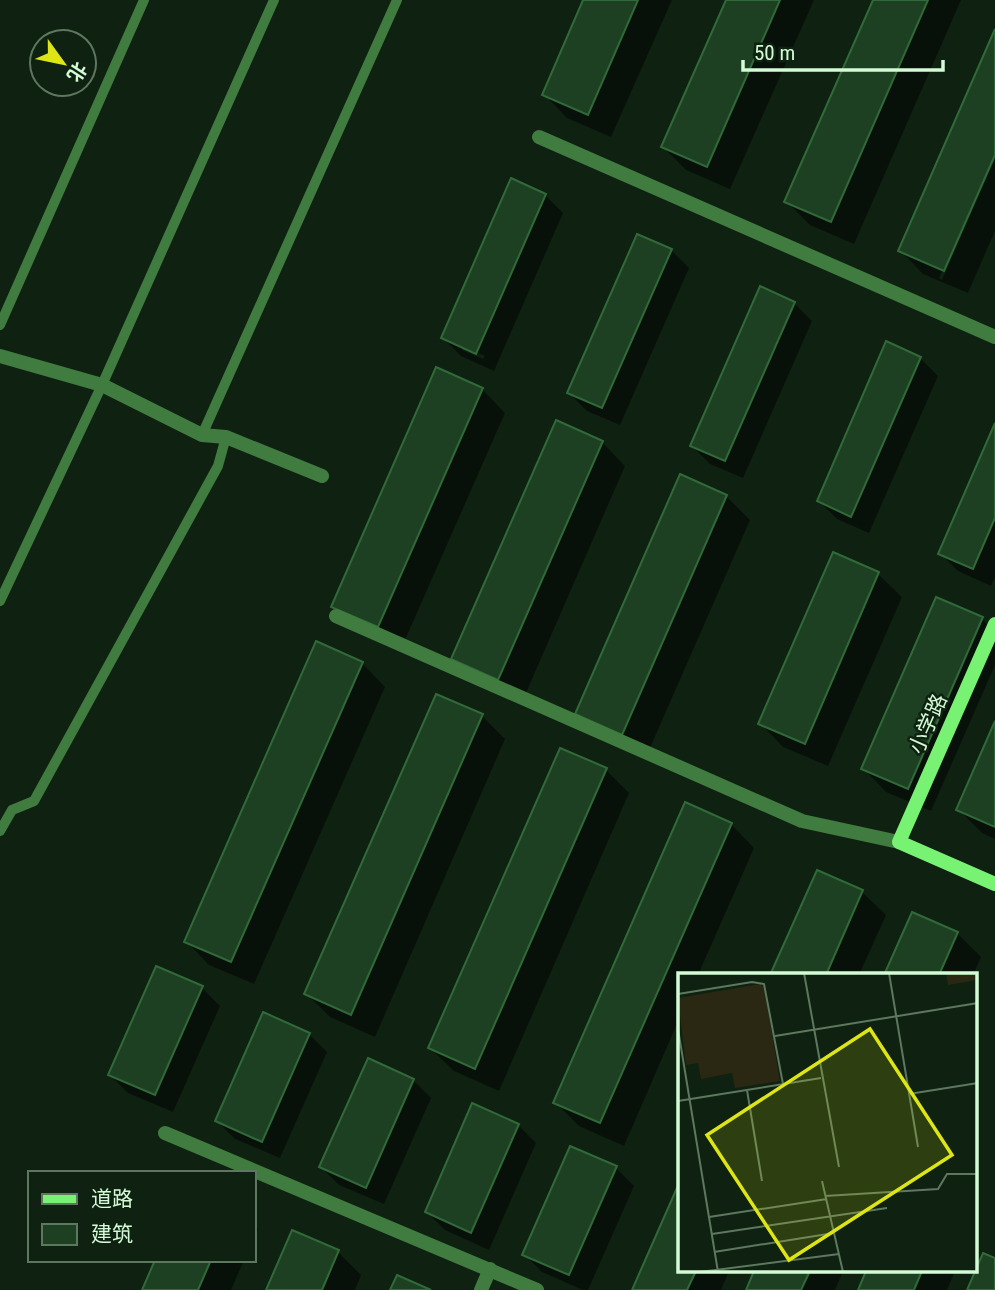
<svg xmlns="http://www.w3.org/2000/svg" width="995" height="1290" viewBox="0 0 995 1290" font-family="'Roboto Condensed','Noto Sans SC',sans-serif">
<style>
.shadow{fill:#0007;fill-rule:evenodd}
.building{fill:#1d4022;stroke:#316a39;stroke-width:2}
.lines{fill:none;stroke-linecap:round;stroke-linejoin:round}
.lane{stroke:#407c3f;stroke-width:10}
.street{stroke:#407c3f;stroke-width:14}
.secondary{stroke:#78f273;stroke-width:14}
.labels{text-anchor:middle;stroke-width:5;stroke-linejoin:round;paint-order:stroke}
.street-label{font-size:21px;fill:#d3fbd5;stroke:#0f2111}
.inset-road{fill:none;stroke:#5d785f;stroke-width:2}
.view{fill:#dee515;fill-opacity:0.15;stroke:#dee515;stroke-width:3.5}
.inset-edge{fill:none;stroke:#d3fbd5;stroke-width:3.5}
</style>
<rect width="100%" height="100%" fill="#0f2111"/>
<!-- shadow -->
<g class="shadow">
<polygon points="585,0 672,0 611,137 567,118 544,94"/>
<polygon points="728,0 814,0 730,189 686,170 663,147"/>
<polygon points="875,0 961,0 854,244 810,225 786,201"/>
<polygon points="995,34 995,150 939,278 942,280 995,159 995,231 968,293 923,274 900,250"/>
<path d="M545 195 563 213 494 371 461 356 443 338ZM462 346 485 356 483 359 462 350Z"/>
<polygon points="671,250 689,268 620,425 587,411 569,393"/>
<polygon points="794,303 812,321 743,478 710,464 692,446"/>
<polygon points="920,358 938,376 869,533 837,519 819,501"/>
<polygon points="482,389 505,413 401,649 356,630 333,606"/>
<polygon points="995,427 995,577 991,586 958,571 940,553"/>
<polygon points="602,442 625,466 522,702 477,683"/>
<polygon points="726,496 750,520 646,757 601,737"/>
<polygon points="834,555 878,574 902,597 828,766 783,747 760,723"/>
<polygon points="982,619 995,632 995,665 931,811 886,792 863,768"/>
<polygon points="362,663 385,687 254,984 209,965 186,941"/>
<polygon points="482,716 505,739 375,1037 330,1017 307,994"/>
<polygon points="995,725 995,839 982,833 958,809"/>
<polygon points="606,770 629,793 499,1091 454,1071 430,1048"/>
<polygon points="731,824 754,848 698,975 680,975 680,1017 624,1146 579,1126 555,1102"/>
<polygon points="817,872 862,892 886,915 859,975 772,975"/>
<polygon points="957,933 981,957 973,975 886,975"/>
<polygon points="202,988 220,1006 173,1112 128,1093 110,1075"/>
<polygon points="309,1034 327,1052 280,1158 235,1139 217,1121"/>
<polygon points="413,1080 431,1098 384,1204 339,1185 321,1167"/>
<polygon points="518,1125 536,1143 489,1250 445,1230 427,1212"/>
<polygon points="616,1168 634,1186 588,1290 583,1290 542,1272 524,1254"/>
<polygon points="680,1185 680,1271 729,1271 721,1290 634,1290"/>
<polygon points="254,1225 258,1229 254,1238"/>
<polygon points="338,1252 361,1275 355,1290 268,1290"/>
<polygon points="157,1260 244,1260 231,1290 144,1290"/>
<polygon points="756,1271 843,1271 835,1290 747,1290"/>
<polygon points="868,1271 955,1271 947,1290 860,1290"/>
</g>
<!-- building -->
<g class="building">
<polygon points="583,0 638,0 588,115 542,95"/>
<polygon points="726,0 780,0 707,167 661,147"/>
<polygon points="873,0 928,0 831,222 784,202"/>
<polygon points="995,29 995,155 944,271 898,251"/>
<polygon points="511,178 546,194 476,354 441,338"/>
<polygon points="637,234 672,249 602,408 567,393"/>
<polygon points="760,286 795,302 725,461 690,446"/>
<polygon points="886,341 921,357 851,517 817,501"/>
<polygon points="436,367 483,388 378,627 331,607"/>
<polygon points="556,420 603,441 498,680 451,659"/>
<polygon points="995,423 995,518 973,569 938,554"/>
<polygon points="680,474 727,495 622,735 575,714"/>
<polygon points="833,552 879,572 805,744 758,724"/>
<polygon points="936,597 983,617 908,789 861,769"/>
<polygon points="316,641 363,662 231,962 184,942"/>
<polygon points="436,694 483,714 351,1015 304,994"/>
<polygon points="995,721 995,827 956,810"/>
<polygon points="560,748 607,768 475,1069 428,1048"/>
<polygon points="685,802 732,823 600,1123 553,1103"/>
<polygon points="817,870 863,890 826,975 770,975"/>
<polygon points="912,912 958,932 939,975 884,975"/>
<polygon points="156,966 203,986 155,1095 108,1075"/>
<polygon points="263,1012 310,1033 262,1142 215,1121"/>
<polygon points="368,1058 414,1079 366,1188 319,1167"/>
<polygon points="472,1103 519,1124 471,1233 425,1212"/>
<polygon points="570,1146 617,1166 569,1275 522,1255"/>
<polygon points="680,1181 680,1271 696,1271 687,1290 632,1290"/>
<polygon points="292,1230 339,1250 322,1290 266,1290"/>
<polygon points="983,1253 995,1258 995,1290 967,1290"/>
<polygon points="155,1260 211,1260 198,1290 142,1290"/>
<polygon points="754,1271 810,1271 801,1290 746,1290"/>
<polygon points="866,1271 922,1271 914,1290 858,1290"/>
<polygon points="397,1275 431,1290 390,1290"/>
</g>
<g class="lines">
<!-- lane -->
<g class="lane">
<polyline points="0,325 144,0"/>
<polyline points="202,435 397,0"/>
<polyline points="0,601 102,385 274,0"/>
<polyline points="0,831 12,810 34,801 218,466 226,437"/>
</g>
<!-- street -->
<g class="street">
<polyline points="539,137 995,337"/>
<polyline points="0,356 102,385 202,435 226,437 322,476"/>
<polyline points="336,616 802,821 899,842"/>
<polyline points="165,1133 537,1290"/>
<polyline points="481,1290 490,1269"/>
</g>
<!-- secondary -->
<polyline class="secondary" points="995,624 899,842 995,884"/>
</g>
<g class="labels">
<!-- street labels -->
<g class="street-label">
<text transform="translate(928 724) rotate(-66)" y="7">小学路</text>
</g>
</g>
<!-- overview -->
<g transform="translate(678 973)">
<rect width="299" height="299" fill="#0f2111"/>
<path d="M268 0H299V7L270 12ZM82 11 86 14 102 108 57 115 54 100 23 106 20 90 8 92 0 25Z" fill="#2a2813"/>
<path class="inset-road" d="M126 0 161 194M211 0 240 174M0 21 74 9 86 11 105 111M0 56 40 299M97 63 300 30M69 117 84 208M231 121 300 110M0 128 143 105M144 208 165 299M147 223 260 216 269 201H300M31 244 149 226M34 261 209 235M36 279 156 260M22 299 161 281"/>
<path class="view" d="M192 56 274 182 111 287 29 162Z"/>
<rect width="299" height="299" class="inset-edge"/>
</g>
<!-- legend -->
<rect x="28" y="1171" width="228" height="91" fill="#0f2111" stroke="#5d785f" stroke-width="2"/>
<rect x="42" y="1194" width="35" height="10" fill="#78f273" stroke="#5d785f" stroke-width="2"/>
<text x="91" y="1206" font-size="21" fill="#d3fbd5">道路</text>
<rect x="42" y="1224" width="35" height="21" fill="#1d4022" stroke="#5d785f" stroke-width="2"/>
<text x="91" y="1241" font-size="21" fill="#d3fbd5">建筑</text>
<!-- north arrow -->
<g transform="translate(63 63) rotate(123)"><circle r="33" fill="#0f2111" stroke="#5d785f" stroke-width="2"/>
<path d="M0-5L12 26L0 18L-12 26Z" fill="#dee515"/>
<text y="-10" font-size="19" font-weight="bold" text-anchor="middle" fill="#d3fbd5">北</text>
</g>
<!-- scale -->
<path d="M743 60v10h200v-10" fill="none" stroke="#d3fbd5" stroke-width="3.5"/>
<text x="754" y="60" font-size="21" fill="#d3fbd5" stroke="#0f2111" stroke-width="5" paint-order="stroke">50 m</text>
</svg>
